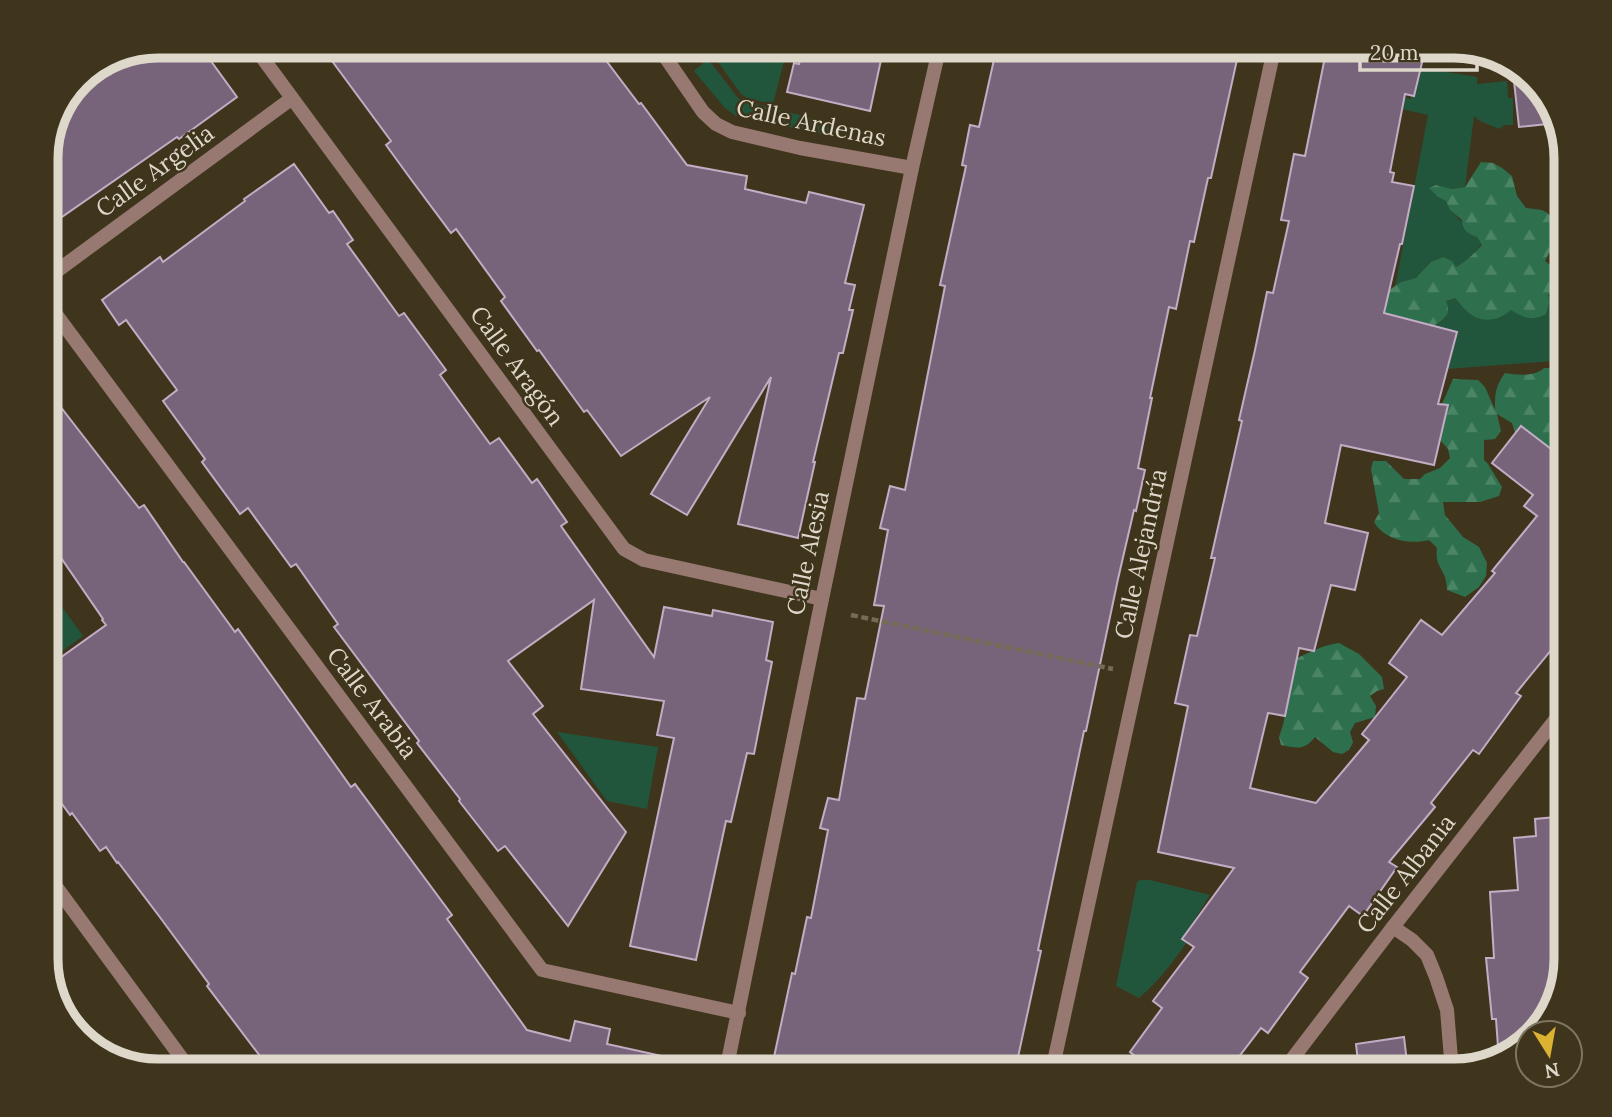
<svg xmlns="http://www.w3.org/2000/svg" width="1612" height="1117" viewBox="0 0 1612 1117" font-family="Lora,serif">
<style>
.grass{fill:#21563c}
.forest{fill:url(#forest-firs)}
.building{fill:#78647a;stroke:#c2adc4;stroke-width:2}
.lines{fill:none;stroke-linecap:round;stroke-linejoin:round}
.path{stroke:#746c56;stroke-width:4.5;stroke-dasharray:7 3.5;stroke-linecap:butt}
.minor{stroke:#977972;stroke-width:14}
.tertiary{stroke:#977972;stroke-width:14}
.labels{text-anchor:middle;stroke-width:5;stroke-linejoin:round;paint-order:stroke}
.street-label{font-size:24px;fill:#ded8ca;stroke:#3f351c}
.rim{fill:none;stroke:#ded8ca;stroke-width:9}
</style>
<defs>
<pattern id="forest-firs" width="22" height="20" patternUnits="userSpaceOnUse" patternTransform="scale(1.75)"><rect width="22" height="20" fill="#2e704e"/><path d="M5 1l3.5 6h-7zM16 11l3.5 6h-7z" fill="#4c8466"/></pattern>
</defs>
<rect width="100%" height="100%" fill="#3f351c"/>
<!-- grass -->
<g class="grass">
<polygon points="726,46 791,46 784,61 773,104 747,98 741,94 713,55"/>
<polygon points="708,59 738,98 744,101 831,123 831,132 828,135 736,116 725,108 694,71"/>
<path d="M1417 67 1477 77V84L1507 81 1508 98H1513V125H1504L1499 129 1480 121 1474 116 1465 187 1452 189 1436 185 1438 197 1446 201C1452 217 1472 228 1482 244 1476 252 1464 263 1456 267L1452 261 1443 257 1431 262 1416 278 1401 282 1395 287 1428 115 1354 98 1358 88 1411 99Z"/>
<path d="M1552 292 1564 313 1566 312V360L1447 369 1457 332 1432 326 1446 317V301L1455 298C1479 321 1480 326 1511 310L1530 319Z"/>
<polygon points="46,585 83,636 47,662 46,660"/>
<polygon points="557,732 658,747 647,809 607,801"/>
<path d="M1140 880H1150L1210 895 1183 938 1187 942C1172 963 1159 981 1139 998L1116 986 1137 882Z"/>
</g>
<!-- forest -->
<g class="forest">
<path d="M1481 162 1493 163 1502 168 1512 176 1517 196 1526 208C1531 209 1540 209 1544 211 1553 215 1555 227 1562 233L1563 251 1549 253 1545 261 1557 270 1566 271V312L1564 313 1556 306V298L1552 292 1548 295 1549 303 1546 314C1531 322 1525 318 1511 310 1501 319 1485 324 1472 315 1466 312 1460 303 1455 298L1446 301C1448 306 1450 312 1445 317 1436 328 1409 334 1396 339L1378 303 1388 291 1401 282 1416 278 1431 262 1443 257 1452 261 1456 267C1464 263 1477 251 1482 245L1477 237C1467 233 1463 231 1462 220L1450 210 1446 201 1438 197 1429 188 1436 185 1452 189 1465 187Z"/>
<path d="M1544 368H1557C1565 380 1571 393 1564 407L1566 415V455L1563 458 1518 441 1512 423 1497 414 1501 431 1495 439 1484 440V460L1488 464 1502 487 1499 496 1480 502H1443L1445 515 1463 537 1479 547 1487 563 1486 576 1479 587 1465 597 1447 590C1447 586 1446 581 1445 577 1440 565 1435 563 1437 548L1429 540C1410 545 1384 540 1374 522L1379 513 1371 469 1373 461H1386L1404 479H1420L1425 474 1440 468 1450 458 1448 449 1440 440 1447 405 1442 404 1453 379 1478 380 1485 387 1495 410C1495 394 1495 387 1505 373 1518 375 1534 377 1544 368Z"/>
<path d="M1339 643 1359 654 1382 677 1384 689 1377 691 1370 696 1376 706 1375 717 1355 723 1350 732 1353 742 1349 750 1342 754 1333 752 1315 737C1304 751 1297 748 1281 745L1279 737 1283 725 1297 658C1313 651 1323 645 1339 643Z"/>
</g>
<!-- building -->
<g class="building">
<polygon points="158,46 200,46 237,97 179,139 177,137 46,228 46,151 79,78"/>
<polygon points="321,46 595,46 639,104 641,103 687,165 747,176 745,189 806,203 809,192 864,205 845,283 855,285 849,310 853,310 843,353 839,353 813,462 815,462 798,538 738,524 771,377 687,515 651,494 710,397 621,456 587,410 584,412 539,350 537,351 501,301 505,297 456,229 451,233 410,178 386,145 391,141"/>
<polygon points="803,46 884,46 870,111 787,92 794,63 799,64"/>
<polygon points="997,46 1240,46 1211,178 1208,178 1194,242 1190,241 1176,309 1169,307 1150,398 1152,398 1138,468 1145,470 1136,511 1134,510 1118,579 1086,731 1084,731 1038,950 1041,951 1015,1071 969,1071 927,1063 925,1071 866,1060 864,1071 771,1071 792,973 795,974 807,917 811,918 828,830 820,828 828,798 839,800 857,698 865,699 884,606 874,605 888,530 880,528 890,486 905,490 945,286 940,285 966,166 962,165 970,125 979,127"/>
<polygon points="1332,46 1426,46 1414,96 1405,94 1390,172 1394,173 1392,182 1414,186 1402,244 1400,244 1384,313 1457,332 1438,404 1448,405 1434,465 1341,445 1325,523 1368,533 1355,590 1331,585 1314,651 1299,648 1285,716 1268,713 1250,788 1316,803 1369,740 1362,734 1407,677 1389,663 1421,620 1442,635 1495,573 1492,571 1537,516 1524,506 1533,495 1492,463 1521,426 1563,458 1566,454 1566,632 1516,693 1521,696 1479,754 1473,750 1431,803 1435,807 1389,862 1397,867 1363,916 1349,906 1300,972 1308,978 1268,1033 1261,1028 1228,1071 1124,1071 1135,1056 1130,1052 1162,1008 1153,1001 1194,947 1182,939 1234,868 1158,852 1188,706 1175,703 1190,635 1197,636 1215,558 1211,558 1242,421 1239,420 1255,350 1267,292 1273,293 1289,221 1281,220 1294,154 1305,156 1326,52 1330,53"/>
<polygon points="1512,63 1517,65 1552,102 1557,123 1519,127"/>
<polygon points="294,164 329,213 333,211 353,240 347,244 399,316 404,313 446,370 440,375 490,444 499,438 532,483 537,479 567,522 561,526 654,657 664,607 712,616 713,610 773,622 766,660 772,662 754,754 747,753 731,822 726,821 696,960 630,946 674,738 657,735 664,701 581,689 594,600 508,661 543,706 533,714 626,832 568,926 505,846 498,851 459,801 460,799 417,743 419,741 334,627 338,624 296,564 291,567 248,508 240,514 202,462 205,459 163,401 177,390 126,320 119,325 102,300 160,257 163,262 245,201 244,199"/>
<polygon points="46,388 139,508 144,505 183,562 184,562 235,632 238,629 351,787 355,784 452,915 447,919 527,1030 570,1041 575,1021 610,1029 607,1044 671,1058 669,1071 272,1072 207,986 209,984 159,916 118,862 117,863 106,847 100,851 72,813 70,815 46,782 46,668 106,625 102,620 103,619 46,536"/>
<polygon points="1566,816 1566,960 1547,1022 1535,1033 1528,1033 1528,1039 1504,1060 1499,1061 1496,1019 1492,1019 1486,958 1494,958 1490,892 1518,890 1514,838 1536,836 1535,819"/>
<polygon points="1404,1037 1408,1071 1359,1071 1356,1044"/>
</g>
<g class="lines">
<!-- path -->
<polyline class="path" points="851,615 1113,669"/>
<!-- minor -->
<g class="minor">
<polyline points="253,45 624,549 644,560 822,599"/>
<polyline points="657,45 703,112 716,124 732,132 800,148 912,168"/>
<polyline points="46,279 291,99"/>
<polyline points="46,301 542,970 739,1013"/>
<polyline points="1393,927 1412,940 1427,955 1436,977 1447,1010 1452,1071"/>
<polyline points="726,1071 822,599 912,168 940,45"/>
<polyline points="1052,1071 1275,45"/>
<polyline points="1283,1071 1393,927 1566,706"/>
</g>
<!-- tertiary -->
<polyline class="tertiary" points="46,873 191,1071"/>
</g>
<g class="labels">
<!-- street labels -->
<g class="street-label">
<text transform="translate(811 123) rotate(12)" y="8">Calle Ardenas</text>
<text transform="translate(155 171) rotate(-36)" y="8">Calle Argelia</text>
<text transform="translate(517 366) rotate(54)" y="8">Calle Aragón</text>
<text transform="translate(808 553) rotate(-78)" y="8">Calle Alesia</text>
<text transform="translate(1141 554) rotate(-78)" y="8">Calle Alejandría</text>
<text transform="translate(372 703) rotate(53)" y="8">Calle Arabia</text>
<text transform="translate(1406 874) rotate(-52)" y="8">Calle Albania</text>
</g>
</g>
<!-- crop -->
<path d="M0 0H1612V1117H0ZM158 58H1454A100 100 0 0 1 1554 158V959A100 100 0 0 1 1454 1059H158A100 100 0 0 1 58 959V158A100 100 0 0 1 158 58Z" fill="#3f351c" fill-rule="evenodd"/>
<path class="rim" d="M158 58H1454A100 100 0 0 1 1554 158V959A100 100 0 0 1 1454 1059H158A100 100 0 0 1 58 959V158A100 100 0 0 1 158 58Z"/>
<!-- north arrow -->
<g transform="translate(1549 1054) rotate(169)"><circle r="33" fill="#3f351c" stroke="#7f7662" stroke-width="2"/>
<path d="M0-5L12 26L0 18L-12 26Z" fill="#dcb233"/>
<text y="-10" font-size="19" font-weight="bold" text-anchor="middle" fill="#ded8ca">N</text>
</g>
<!-- scale -->
<path d="M1360 60v10h117v-10" fill="none" stroke="#ded8ca" stroke-width="3.5"/>
<text x="1370" y="60" font-size="21" fill="#ded8ca" stroke="#3f351c" stroke-width="5" paint-order="stroke">20 m</text>
</svg>
